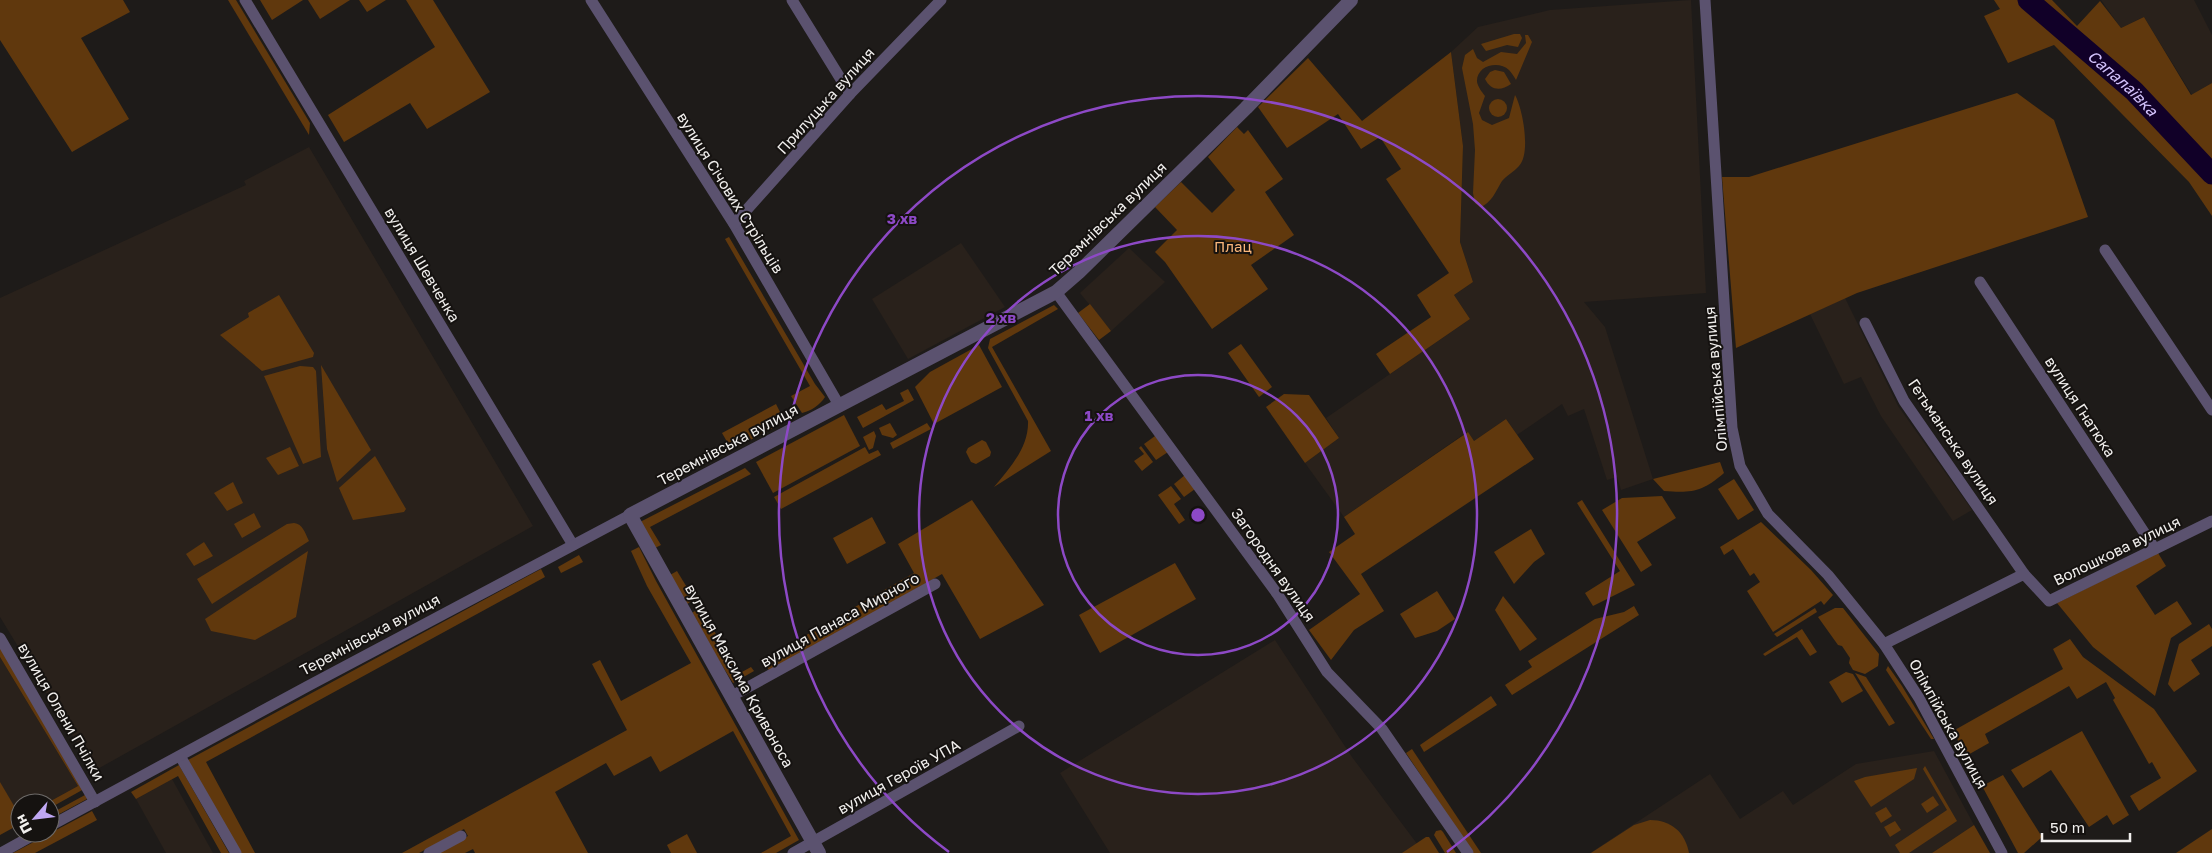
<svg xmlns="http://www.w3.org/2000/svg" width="2212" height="853" viewBox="0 0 2212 853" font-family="'Golos Text',sans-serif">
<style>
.built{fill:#29211b}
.green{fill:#60380d}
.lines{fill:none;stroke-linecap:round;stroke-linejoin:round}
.river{stroke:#110028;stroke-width:21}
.minor{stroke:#5b526f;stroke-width:11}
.tertiary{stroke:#5b526f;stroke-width:14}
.ring{fill:none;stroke:#8d49c6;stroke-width:2.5}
.labels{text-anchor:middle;stroke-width:4;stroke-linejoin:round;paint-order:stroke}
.street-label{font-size:15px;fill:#f1efed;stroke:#151210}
.park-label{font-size:15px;fill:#fab67b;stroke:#151210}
.water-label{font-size:16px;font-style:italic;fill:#d2c1fb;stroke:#151210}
.centre{fill:#8d49c6;stroke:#151210;stroke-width:2.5}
.ring-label{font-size:15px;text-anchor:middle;font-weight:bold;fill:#8d49c6;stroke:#151210;stroke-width:4;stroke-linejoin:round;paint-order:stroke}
</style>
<rect width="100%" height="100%" fill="#1e1b19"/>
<!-- built -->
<g class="built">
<polygon points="1691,0 1706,293 1584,302 1605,327 1653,479 1621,490 1617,477 1607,480 1584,409 1568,416 1562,404 1517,435 1506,419 1474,441 1467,432 1344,517 1305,463 1339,438 1326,418 1470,319 1454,295 1473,282 1460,242 1463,146 1451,52 1478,27 1550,10"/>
<polygon points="2101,0 2194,0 2212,35 2212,83 2192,95 2144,17 2121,28"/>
<polygon points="309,147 533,526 94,771 0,617 0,298 246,185 244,181"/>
<polygon points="961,243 1005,307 908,359 872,299"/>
<polygon points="1129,248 1165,282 1111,331 1080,293"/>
<polygon points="1845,298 1898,406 1972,510 1953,521 1881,416 1861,377 1844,384 1810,314"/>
<polygon points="1275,640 1352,757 1424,853 1110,853 1060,773"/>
<polygon points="0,657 78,786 47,803 20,803 20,818 0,829"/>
<polygon points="1934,751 1974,825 1932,853 1590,853 1710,774 1740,819 1783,791 1793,805 1856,764"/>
<polygon points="172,779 213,853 166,853 136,799"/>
</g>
<!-- green -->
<g class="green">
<polygon points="0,0 123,0 130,12 81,38 129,119 72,152 0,40"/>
<polygon points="228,0 236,0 310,123 309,135"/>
<polygon points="260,0 303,0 272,20"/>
<polygon points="308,0 350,0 320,19"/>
<polygon points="359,0 386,0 367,12"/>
<polygon points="406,0 433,0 490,92 427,129 410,103 344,142 328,115 435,47"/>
<polygon points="1994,0 2052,0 2077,26 2100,1 2121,28 2144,17 2191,95 2212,83 2212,216 2189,182 2054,45 2008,63 1984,16 2000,9"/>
<polygon points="1514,34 1520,34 1522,38 1518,47 1507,45 1486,51 1481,44"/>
<path d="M1525 35H1528L1532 42 1516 80C1514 77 1512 73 1509 70 1499 60 1476 65 1477 82 1478 87 1482 92 1485 96L1479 113 1482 120 1492 125 1509 118 1515 95C1523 109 1531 154 1519 166 1514 172 1507 175 1502 181 1496 191 1491 204 1480 207L1475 203 1473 193 1475 150 1473 124 1462 68 1465 55 1473 49 1477 58 1483 62 1501 52 1517 54 1526 43Z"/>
<polygon points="1451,52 1463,146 1460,242 1473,282 1454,295 1470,319 1390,374 1376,354 1431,317 1417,295 1449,273 1386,179 1401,169 1380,137 1361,149 1338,114 1287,148 1258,107 1308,58 1362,121"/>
<path d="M1495 70 1504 72 1511 84C1501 91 1491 91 1485 79L1490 72Z"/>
<polygon points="2017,93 2054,120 2088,217 1857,293 1736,348 1722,177 1749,177"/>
<circle cx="1498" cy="108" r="9"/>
<polygon points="1237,127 1244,134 1248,130 1283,179 1265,192 1294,235 1251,265 1268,289 1212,329 1165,262 1155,252 1177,230 1155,207 1181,182 1212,213 1235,190 1208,157"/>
<path d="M729 237 815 384 825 397C820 405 811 411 802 413L791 396 810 386 725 239Z"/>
<polygon points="279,295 314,353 313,357 262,371 220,335 249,317 248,313"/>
<polygon points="1090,304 1111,331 1099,340 1078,313"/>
<path d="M1054 305 1058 309 992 347 1051 451 994 487C1010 468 1029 447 1028 421L988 348 990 339Z"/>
<polygon points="1241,344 1272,387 1259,397 1228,353"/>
<polygon points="979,345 1002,387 934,424 915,387 930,372"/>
<polygon points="321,365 371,450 337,482 327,449"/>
<polygon points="300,366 313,367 316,371 321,457 303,464 264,376"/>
<polygon points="908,389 914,400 863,428 857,417 882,404 886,410 904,401 900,393"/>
<polygon points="1284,394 1309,395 1339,438 1305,463 1266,407"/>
<polygon points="776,404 782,416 779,425 735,448 730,447 722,433"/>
<polygon points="844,415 860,446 773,493 756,462"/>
<polygon points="1506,419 1534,459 1361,574 1384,611 1354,630 1331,660 1309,630 1360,594 1329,552 1355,534 1344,517 1468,432 1474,441"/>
<polygon points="890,423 897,435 893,438 882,435 879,428"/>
<polygon points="927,423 931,429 893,449 890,443"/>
<polygon points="874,431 876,436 873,448 869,450 863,437"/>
<polygon points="1155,436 1168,452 1156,460 1144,444"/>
<polygon points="982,440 986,442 991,452 990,456 976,464 971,462 966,452 968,448"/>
<polygon points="1141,446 1153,462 1142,471 1134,461 1144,454 1139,448"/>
<polygon points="290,447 299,466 278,475 266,458"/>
<polygon points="865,447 869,454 878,450 881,455 781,509 774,497"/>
<polygon points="375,456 406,509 404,512 353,520 339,488"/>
<path d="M1720 462 1724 473C1702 492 1692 493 1664 491L1653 479Z"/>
<polygon points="745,468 751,474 650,527 661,545 655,548 640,522"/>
<polygon points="1185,475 1195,489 1184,497 1174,484"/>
<polygon points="1734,479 1754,510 1738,520 1718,489"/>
<polygon points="233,482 243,503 227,511 214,493"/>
<polygon points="1171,486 1181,499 1174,504 1185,520 1179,524 1158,495"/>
<polygon points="1662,496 1676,518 1637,542 1652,565 1641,572 1602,510 1622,498"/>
<polygon points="972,500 1044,605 980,639 942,574 770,672 763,660 914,573 898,544"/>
<polygon points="1582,500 1635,585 1593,606 1585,593 1620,571 1577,503"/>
<polygon points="254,513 261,527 242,538 234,524"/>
<polygon points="872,517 886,543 847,564 833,538"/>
<polygon points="1761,522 1811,570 1833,595 1824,605 1821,601 1773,632 1747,591 1760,582 1754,573 1750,576 1733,549 1724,555 1720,547"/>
<path d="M294 523C303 524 305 533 309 541L212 604 197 579 287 524Z"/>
<polygon points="1531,529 1545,554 1534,562 1514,584 1494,552"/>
<polygon points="204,542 213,556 194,566 186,554"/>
<polygon points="639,547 656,581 799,840 776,853 761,853 791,836 733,731 660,772 651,756 614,776 606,763 555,792 588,853 475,853 473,849 465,853 437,853 468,836 464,829 419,853 402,853 627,730 592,664 600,660 621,701 691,663 647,586 631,551"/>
<polygon points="308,551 296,617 255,640 211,631 205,619"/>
<polygon points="2158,553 2166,566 2136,586 2155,615 2177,601 2192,624 2171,638 2155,696 2093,647 2057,603"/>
<polygon points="579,555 583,562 561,573 558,567"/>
<polygon points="1175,563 1196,599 1100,653 1079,615"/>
<polygon points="541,569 545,577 206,762 255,853 241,853 188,760"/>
<polygon points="677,571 694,599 686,605 670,575"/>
<polygon points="1437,591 1455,619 1437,631 1415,638 1400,614"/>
<polygon points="1503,596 1537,639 1520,651 1495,610"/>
<polygon points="1634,606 1639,615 1512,695 1505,685 1532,667 1528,661 1595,619 1624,612"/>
<polygon points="700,608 740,673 751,667 754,671 733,683 690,614"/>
<polygon points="1815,608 1817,612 1777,637 1774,634"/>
<polygon points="1835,608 1843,608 1879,654 1878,666 1865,674 1853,670 1849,663 1850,658 1842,646 1838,645 1818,617"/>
<polygon points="2209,624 2212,629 2212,646 2191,660 2200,674 2174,692 2168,684 2179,644"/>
<polygon points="1802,629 1817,652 1810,656 1797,637 1765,656 1763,654"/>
<polygon points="2070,639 2083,657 2154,709 2197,771 2139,811 2130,796 2161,778 2152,762 2149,764 2113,700 2115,698 2106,682 2077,699 2069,686 1985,734 1989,743 1966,756 1953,731 2063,669 2053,649"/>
<polygon points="0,645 84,789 50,808 50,803 47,803 78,786 0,657"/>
<polygon points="1888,666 1902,686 1934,739 1931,739 1886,670"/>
<polygon points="1846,672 1853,674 1863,691 1842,703 1829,682"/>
<polygon points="1855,673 1866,677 1895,723 1889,726"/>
<polygon points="1491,696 1497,705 1424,752 1420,745"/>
<polygon points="2082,731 2129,815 2113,825 2107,815 2089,827 2051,770 2023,788 2011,770"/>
<polygon points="1412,749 1481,853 1473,853 1406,753"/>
<polygon points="179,765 229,853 221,853 178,776 136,799 131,792"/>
<polygon points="1925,766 1957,821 1909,853 1900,853 1895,845 1947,810 1923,769"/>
<polygon points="1917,768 1914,779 1871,807 1854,781 1865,777"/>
<polygon points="2003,775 2042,837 2024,853 2018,853 1981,784 1984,782 1986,784"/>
<polygon points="0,782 20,816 20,824 0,835"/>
<polygon points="85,795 87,799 50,819 50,814"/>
<polygon points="1933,796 1939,805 1927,813 1921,804"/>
<polygon points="1886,807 1892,816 1881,823 1875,813"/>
<polygon points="92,811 97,820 35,853 13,853"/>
<path d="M1650 820C1671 820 1685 832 1689 853H1591L1634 825Z"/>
<polygon points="1895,821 1901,830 1890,837 1884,827"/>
<polygon points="1974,825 1990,853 1932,853"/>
<polygon points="2212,829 2212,853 2176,853"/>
<polygon points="1441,830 1443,832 1456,853 1445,853 1434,835 1436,831"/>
<polygon points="687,834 697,853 671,853 667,845"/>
<polygon points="1426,837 1429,837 1439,853 1402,853"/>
</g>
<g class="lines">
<!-- river -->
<path class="river" id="s1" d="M2028 0 2134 91 2212 174"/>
<!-- minor -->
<g class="minor">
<polyline points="245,0 573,545"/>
<polyline points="591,0 734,224 839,405"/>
<polyline points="792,0 850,94"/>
<polyline points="1705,0 1732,428 1740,466 1768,514 1828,575 1884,644 1919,698 2002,853"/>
<polyline points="734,224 850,94 941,0"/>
<polyline points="2105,250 2212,410"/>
<polyline points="1980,282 2155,549"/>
<polyline points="1056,292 1278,595 1327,672 1382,729 1468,853"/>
<polyline points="1865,323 1904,401 2024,574"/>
<polyline points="0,638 95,802"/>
<polyline points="1884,644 2024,574 2049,601 2212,521"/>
<polyline points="732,696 935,584"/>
<polyline points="180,756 236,853"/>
<polyline points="50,826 308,686 630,515"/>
<polyline points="1,853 37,833"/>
<polyline points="429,853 461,836"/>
<polyline points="793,853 1019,726"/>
</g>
<!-- tertiary -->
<polyline class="tertiary" points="819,853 630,515 1056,292 1079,272 1246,108 1351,0"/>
</g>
<!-- distance rings -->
<g class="ring">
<circle cx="1198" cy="515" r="140"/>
<circle cx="1198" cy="515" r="279"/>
<path d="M949 852A419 419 0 1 1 1447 852"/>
</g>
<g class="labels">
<!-- street labels -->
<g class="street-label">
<text transform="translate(826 101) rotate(-48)" y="5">Прилуцька вулиця</text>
<text transform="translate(730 193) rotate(58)" y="5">вулиця Січових Стрільців</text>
<text transform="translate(1108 219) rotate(-44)" y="5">Теремнівська вулиця</text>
<text transform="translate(422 265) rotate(59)" y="5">вулиця Шевченка</text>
<text transform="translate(1716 379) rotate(-95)" y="5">Олімпійська вулиця</text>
<text transform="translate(2080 407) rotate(57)" y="5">вулиця Гнатюка</text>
<text transform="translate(1953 442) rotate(56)" y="5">Гетьманська вулиця</text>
<text transform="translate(728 445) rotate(-28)" y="5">Теремнівська вулиця</text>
<text transform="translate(2117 551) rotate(-26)" y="5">Волошкова вулиця</text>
<text transform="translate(1273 565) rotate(55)" y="5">Загородня вулиця</text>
<text transform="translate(840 620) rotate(-29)" y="5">вулиця Панаса Мирного</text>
<text transform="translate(370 635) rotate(-28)" y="5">Теремнівська вулиця</text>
<text transform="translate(739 676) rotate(61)" y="5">вулиця Максима Кривоноса</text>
<text transform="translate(61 712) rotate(60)" y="5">вулиця Олени Пчілки</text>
<text transform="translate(1948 724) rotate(61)" y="5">Олімпійська вулиця</text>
<text transform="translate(899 777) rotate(-29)" y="5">вулиця Героїв УПА</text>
</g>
<!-- park labels -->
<g class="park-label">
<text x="1233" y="252">Плац</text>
</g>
<!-- water labels -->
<g class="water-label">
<text dy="6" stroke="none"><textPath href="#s1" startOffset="126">Сапалаївка</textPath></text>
</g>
</g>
<circle cx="1198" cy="515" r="8" class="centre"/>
<g class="ring-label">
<text x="902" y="224">3 хв</text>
<text x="1001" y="323">2 хв</text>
<text x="1099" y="421">1 хв</text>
</g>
<!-- north arrow -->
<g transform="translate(35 818) rotate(242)"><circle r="24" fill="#151210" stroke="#6d6a68"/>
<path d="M0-4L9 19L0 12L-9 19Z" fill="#c0a8f4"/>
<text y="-8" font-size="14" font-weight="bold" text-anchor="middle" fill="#f1efed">Пн</text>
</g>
<!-- scale -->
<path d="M2042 833v8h88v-8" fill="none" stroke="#f1efed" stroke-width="2.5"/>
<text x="2050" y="833" font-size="15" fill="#f1efed" stroke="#151210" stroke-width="4" paint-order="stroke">50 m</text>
</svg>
